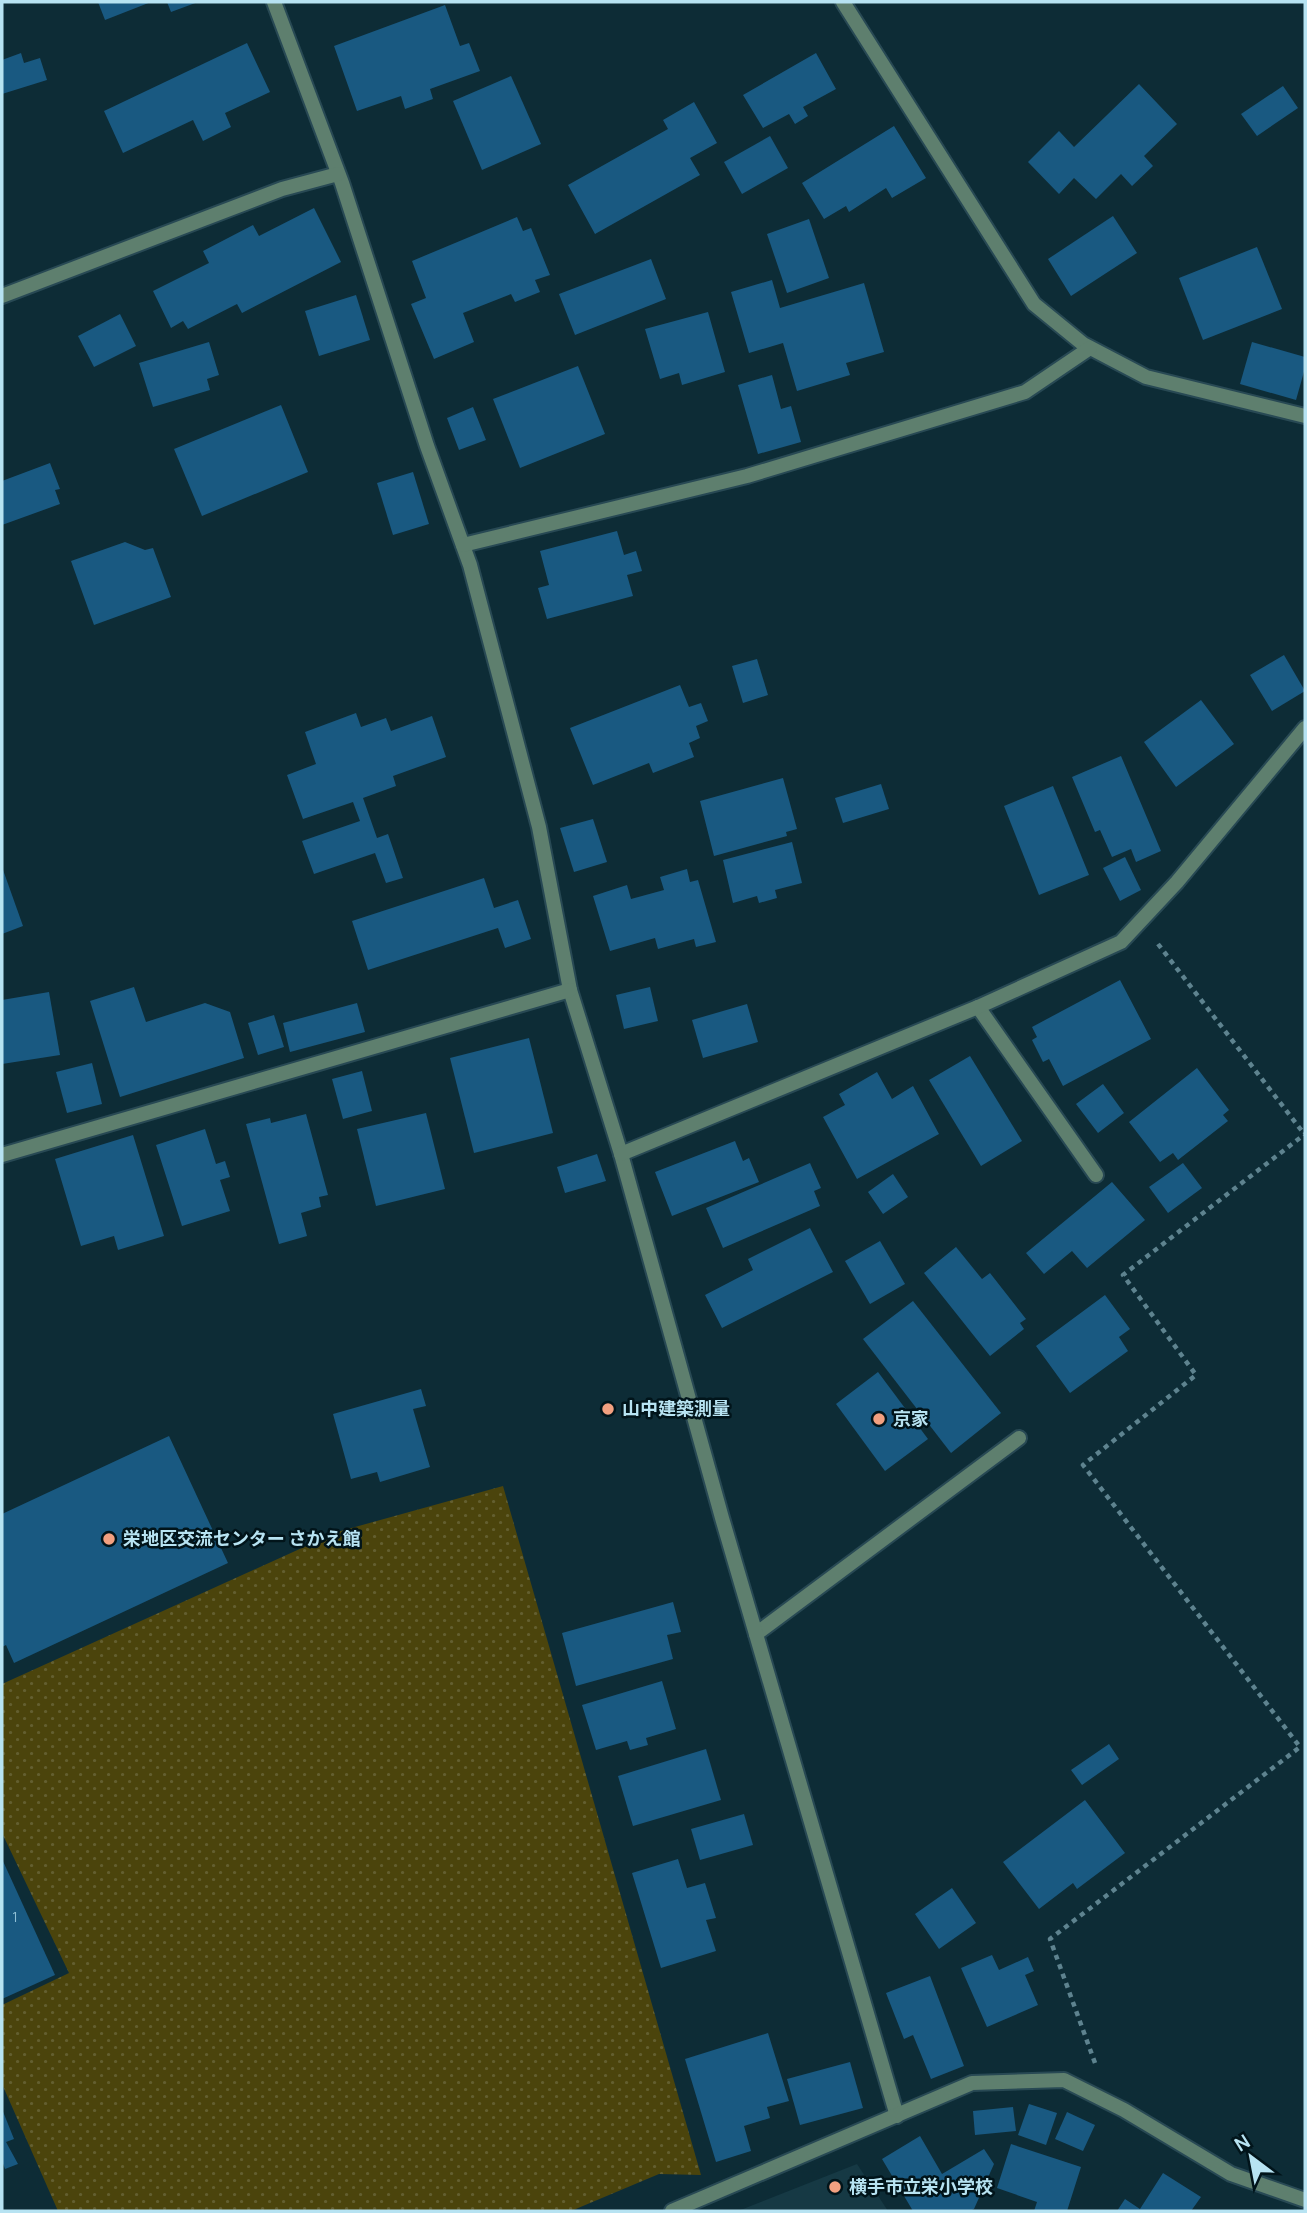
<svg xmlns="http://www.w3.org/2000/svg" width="1307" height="2213" viewBox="0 0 1307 2213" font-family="Manrope,'Noto Sans JP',sans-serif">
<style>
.built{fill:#163944}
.park{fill:url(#park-dots)}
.building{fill:#195981}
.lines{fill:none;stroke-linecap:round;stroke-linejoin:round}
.service-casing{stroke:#284954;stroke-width:18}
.minor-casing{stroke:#284954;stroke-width:18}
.path{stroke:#5e838f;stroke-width:4.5;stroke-dasharray:5 5;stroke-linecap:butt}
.service{stroke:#5e7f6e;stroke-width:14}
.minor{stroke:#5e7f6e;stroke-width:14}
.poi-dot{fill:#f2a080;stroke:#01141a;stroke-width:2.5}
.labels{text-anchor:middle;stroke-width:5;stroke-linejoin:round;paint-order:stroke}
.number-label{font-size:14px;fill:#90c0d6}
.poi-label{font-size:18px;font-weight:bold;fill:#b7e3f2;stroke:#01141a;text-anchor:start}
</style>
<defs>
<pattern id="park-dots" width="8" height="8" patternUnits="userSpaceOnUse" patternTransform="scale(1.75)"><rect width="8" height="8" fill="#4b440c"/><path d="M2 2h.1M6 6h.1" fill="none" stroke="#635f30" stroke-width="1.8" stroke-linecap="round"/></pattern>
</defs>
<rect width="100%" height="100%" fill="#0d2c36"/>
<!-- built -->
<polygon class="built" points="857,2164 888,2211 738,2211"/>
<!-- park -->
<polygon class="park" points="503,1486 701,2175 659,2174 571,2211 58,2211 2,2084 2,2005 69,1973 2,1833 2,1684 337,1532"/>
<!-- building -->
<g class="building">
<polygon points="98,2 151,2 105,20"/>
<polygon points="167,2 198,2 171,12"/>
<polygon points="445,5 460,46 469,43 480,71 430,89 433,99 405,109 401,96 357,111 334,46"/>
<polygon points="247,43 270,92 225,113 231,127 203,141 193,120 123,153 104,111"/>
<polygon points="21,53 24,63 40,58 47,80 2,94 2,60"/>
<polygon points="816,53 836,89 803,107 808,116 795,124 789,114 763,128 743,95"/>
<polygon points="511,76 541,144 482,170 453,101"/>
<polygon points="1139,84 1177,124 1144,156 1153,166 1132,186 1121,174 1096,199 1074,178 1059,194 1028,162 1059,131 1074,147"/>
<polygon points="1283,86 1298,108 1257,136 1241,114"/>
<polygon points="694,102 717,143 690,158 700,175 595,234 568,185 668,129 663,120"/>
<polygon points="894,126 926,178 892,198 886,188 849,212 846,206 824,219 802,183"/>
<polygon points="770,136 788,168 742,194 724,162"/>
<polygon points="314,208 341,262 242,313 237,304 188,329 183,321 171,328 153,291 209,263 203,251 253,225 259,236"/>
<polygon points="1113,216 1137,253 1071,296 1048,259"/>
<polygon points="517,217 523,231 531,228 550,275 535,280 540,292 515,302 511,294 463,313 474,342 434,359 411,304 426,298 412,261"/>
<polygon points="809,219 829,278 787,293 767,234"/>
<polygon points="1257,247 1282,309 1203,340 1179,278"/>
<polygon points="651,259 666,299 575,335 559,294"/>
<polygon points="772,280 780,308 864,283 884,352 846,363 850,375 797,391 783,343 749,353 731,292"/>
<polygon points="356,295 370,340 319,356 305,311"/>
<polygon points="708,312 725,372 682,385 679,373 660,379 645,329"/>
<polygon points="120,314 136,346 94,367 78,336"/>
<polygon points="209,342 219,375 207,379 210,390 153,407 139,363"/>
<polygon points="1252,342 1305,357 1305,368 1296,400 1240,384"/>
<polygon points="578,366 605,434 520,468 493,399"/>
<polygon points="772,375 781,409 791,406 801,442 758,454 738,385"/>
<polygon points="281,405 308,472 202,516 174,449"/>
<polygon points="473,407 486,440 459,450 447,418"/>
<polygon points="50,463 60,489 55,490 60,504 2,525 2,481"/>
<polygon points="413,472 429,524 393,535 377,483"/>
<polygon points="617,531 624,555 636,551 642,571 627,575 633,596 547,619 538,588 549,585 540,551"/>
<polygon points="125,542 145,550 153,548 171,597 94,625 71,561"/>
<polygon points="1284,655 1305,691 1272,711 1250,675"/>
<polygon points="757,659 768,695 743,703 732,666"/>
<polygon points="680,685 689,707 701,703 708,721 696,726 700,738 689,743 694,757 653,773 649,763 593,785 570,728"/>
<polygon points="1201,700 1234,744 1176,787 1144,742"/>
<polygon points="356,713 361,727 386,718 391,731 432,716 446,757 393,776 396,786 363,798 377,838 388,834 403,878 386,883 375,853 314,874 302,841 360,821 353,802 303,819 287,775 316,764 305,732"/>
<polygon points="1121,756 1161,851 1136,862 1131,849 1112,857 1100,830 1095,832 1072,777"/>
<polygon points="783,778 797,829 786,832 787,836 714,856 700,801"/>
<polygon points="881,784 889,809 843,823 835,798"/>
<polygon points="1053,786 1089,875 1039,895 1004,806"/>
<polygon points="593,819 607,862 574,872 560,828"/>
<polygon points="792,842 802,883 775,890 777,898 759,903 757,896 733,903 723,860"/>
<polygon points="1125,857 1141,890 1120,901 1103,868"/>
<polygon points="2,867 23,926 2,934"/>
<polygon points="687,869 690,882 698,880 716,942 696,947 694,939 658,949 655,938 610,951 593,896 627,885 631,899 664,890 660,877"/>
<polygon points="484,878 494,908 518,900 531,939 505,948 498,928 368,970 352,921"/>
<polygon points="1120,980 1151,1039 1063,1086 1049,1059 1043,1062 1032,1040 1037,1037 1032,1027"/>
<polygon points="134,987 146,1022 205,1003 230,1012 244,1058 120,1097 90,1001"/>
<polygon points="650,987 658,1021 624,1029 616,995"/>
<polygon points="49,992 60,1055 2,1064 2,1000"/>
<polygon points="357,1003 365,1032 290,1052 283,1023"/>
<polygon points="747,1004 758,1042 703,1058 692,1020"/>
<polygon points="274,1015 284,1047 258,1055 248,1023"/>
<polygon points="529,1038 553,1133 474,1153 450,1058"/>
<polygon points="970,1056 1022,1141 981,1166 929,1080"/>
<polygon points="92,1063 102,1104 67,1113 56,1072"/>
<polygon points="1197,1068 1229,1110 1223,1115 1228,1121 1178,1160 1173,1153 1160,1162 1129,1122"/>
<polygon points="362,1071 372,1111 343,1119 332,1079"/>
<polygon points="877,1072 892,1099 913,1086 939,1134 857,1179 823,1117 845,1105 839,1094"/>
<polygon points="1103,1084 1124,1113 1098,1133 1076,1104"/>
<polygon points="426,1113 445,1189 376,1206 357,1129"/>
<polygon points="306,1114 328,1195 319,1197 321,1207 301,1213 307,1236 279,1244 246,1124 270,1118 271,1123"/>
<polygon points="205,1129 216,1164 225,1161 230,1177 220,1180 230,1211 182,1226 156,1145"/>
<polygon points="133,1135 164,1236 118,1250 114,1236 81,1246 55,1159"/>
<polygon points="735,1141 743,1161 749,1158 759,1182 672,1216 655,1172"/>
<polygon points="597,1154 606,1181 565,1193 557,1167"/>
<polygon points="810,1163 821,1188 814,1191 820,1206 723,1248 706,1208"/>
<polygon points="1183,1163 1202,1188 1168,1213 1149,1187"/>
<polygon points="893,1174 908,1197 883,1214 868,1192"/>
<polygon points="1112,1182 1145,1220 1087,1268 1072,1251 1044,1274 1026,1253"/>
<polygon points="810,1228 833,1272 722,1328 705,1295 753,1270 748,1259"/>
<polygon points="880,1241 905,1284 870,1304 845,1261"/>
<polygon points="956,1247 982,1279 990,1273 1026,1319 1020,1323 1024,1329 990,1356 924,1273"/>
<polygon points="1105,1295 1130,1329 1119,1337 1128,1351 1070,1393 1036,1346"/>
<polygon points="913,1301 1001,1413 951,1453 863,1339"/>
<polygon points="878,1372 928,1439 885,1471 836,1404"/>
<polygon points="421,1389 426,1406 413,1409 430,1467 380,1482 377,1472 351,1479 333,1414"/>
<polygon points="169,1436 228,1563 14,1663 6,1645 2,1647 2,1514"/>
<polygon points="673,1602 681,1632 667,1635 673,1659 576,1686 562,1633"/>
<polygon points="662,1681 676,1729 646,1738 648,1745 630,1750 627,1741 596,1750 582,1705"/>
<polygon points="1109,1744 1119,1759 1082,1785 1071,1770"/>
<polygon points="706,1749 721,1800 633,1826 618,1776"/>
<polygon points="1085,1800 1125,1853 1077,1889 1073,1883 1039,1909 1003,1862"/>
<polygon points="744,1814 753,1845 700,1860 691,1829"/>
<polygon points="2,1859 55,1975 2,1999"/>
<polygon points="678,1859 687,1888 705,1883 716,1918 706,1920 716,1951 661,1968 632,1873"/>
<polygon points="952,1888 976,1923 939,1949 915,1914"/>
<polygon points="992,1955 999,1970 1028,1957 1034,1971 1025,1975 1038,2005 987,2027 961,1968"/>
<polygon points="930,1976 964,2066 931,2079 913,2035 904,2039 886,1993"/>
<polygon points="768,2033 789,2101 767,2107 770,2118 744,2126 751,2151 716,2162 685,2059"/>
<polygon points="850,2062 863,2108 800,2125 787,2079"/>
<polygon points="1029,2104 1057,2113 1046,2145 1018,2135"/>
<polygon points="1013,2107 1016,2131 975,2135 973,2111"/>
<polygon points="2,2109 14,2139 6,2142 18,2164 5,2169 2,2161"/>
<polygon points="1067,2112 1095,2125 1083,2151 1055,2139"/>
<polygon points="920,2136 942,2174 984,2149 994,2164 974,2209 970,2211 913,2211 882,2159"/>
<polygon points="1011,2144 1081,2167 1067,2211 1034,2211 1037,2202 997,2188"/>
<polygon points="1163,2173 1201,2197 1191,2211 1117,2211 1125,2199 1140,2209"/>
</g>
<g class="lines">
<!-- service casing -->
<g class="service-casing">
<polyline id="service" points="756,1634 1019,1438"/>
</g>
<!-- minor casing -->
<g class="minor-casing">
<g id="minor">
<polyline points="274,2 342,183 427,446 470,565 539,827 570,990 621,1154 722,1518 897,2116"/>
<polyline points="843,2 1034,304 1083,344 1146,377 1305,416"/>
<polyline points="2,296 282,189 338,174"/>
<polyline points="463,545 747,476 1025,392 1090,348"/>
<polyline points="978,1007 1096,1175"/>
<polyline points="621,1154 978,1007 1121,942 1177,882 1305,728"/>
<polyline points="2,1155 570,990"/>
<polyline points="672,2211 972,2083 1064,2080 1124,2110 1231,2174 1305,2200"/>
</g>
</g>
<!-- path -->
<g class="path">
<polyline points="1158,944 1305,1135"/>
<polyline points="1095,2063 1050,1939 1300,1747 1083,1465 1196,1375 1123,1275 1305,1134"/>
</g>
<!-- service -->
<use href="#service" class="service"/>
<!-- minor -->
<use href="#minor" class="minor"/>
</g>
<!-- markers -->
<g class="poi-dot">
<circle cx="608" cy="1409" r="7"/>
<circle cx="879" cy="1419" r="7"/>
<circle cx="109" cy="1539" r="7"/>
<circle cx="835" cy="2187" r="7"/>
</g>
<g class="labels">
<!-- number labels -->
<g class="number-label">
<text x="15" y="1922">1</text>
</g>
<!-- poi labels -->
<g class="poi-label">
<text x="622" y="1415">山中建築測量</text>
<text x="893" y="1425">京家</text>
<text x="123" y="1545">栄地区交流センター さかえ館</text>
<text x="849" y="2193">横手市立栄小学校</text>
</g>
</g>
<!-- border -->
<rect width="1307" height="2213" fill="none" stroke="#b7e3f2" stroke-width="7"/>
<!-- north arrow -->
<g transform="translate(1251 2157) rotate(328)" stroke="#01141a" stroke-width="5" paint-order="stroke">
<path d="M0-5L12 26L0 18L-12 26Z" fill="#b7e3f2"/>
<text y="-10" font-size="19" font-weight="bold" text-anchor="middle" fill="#b7e3f2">N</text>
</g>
</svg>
